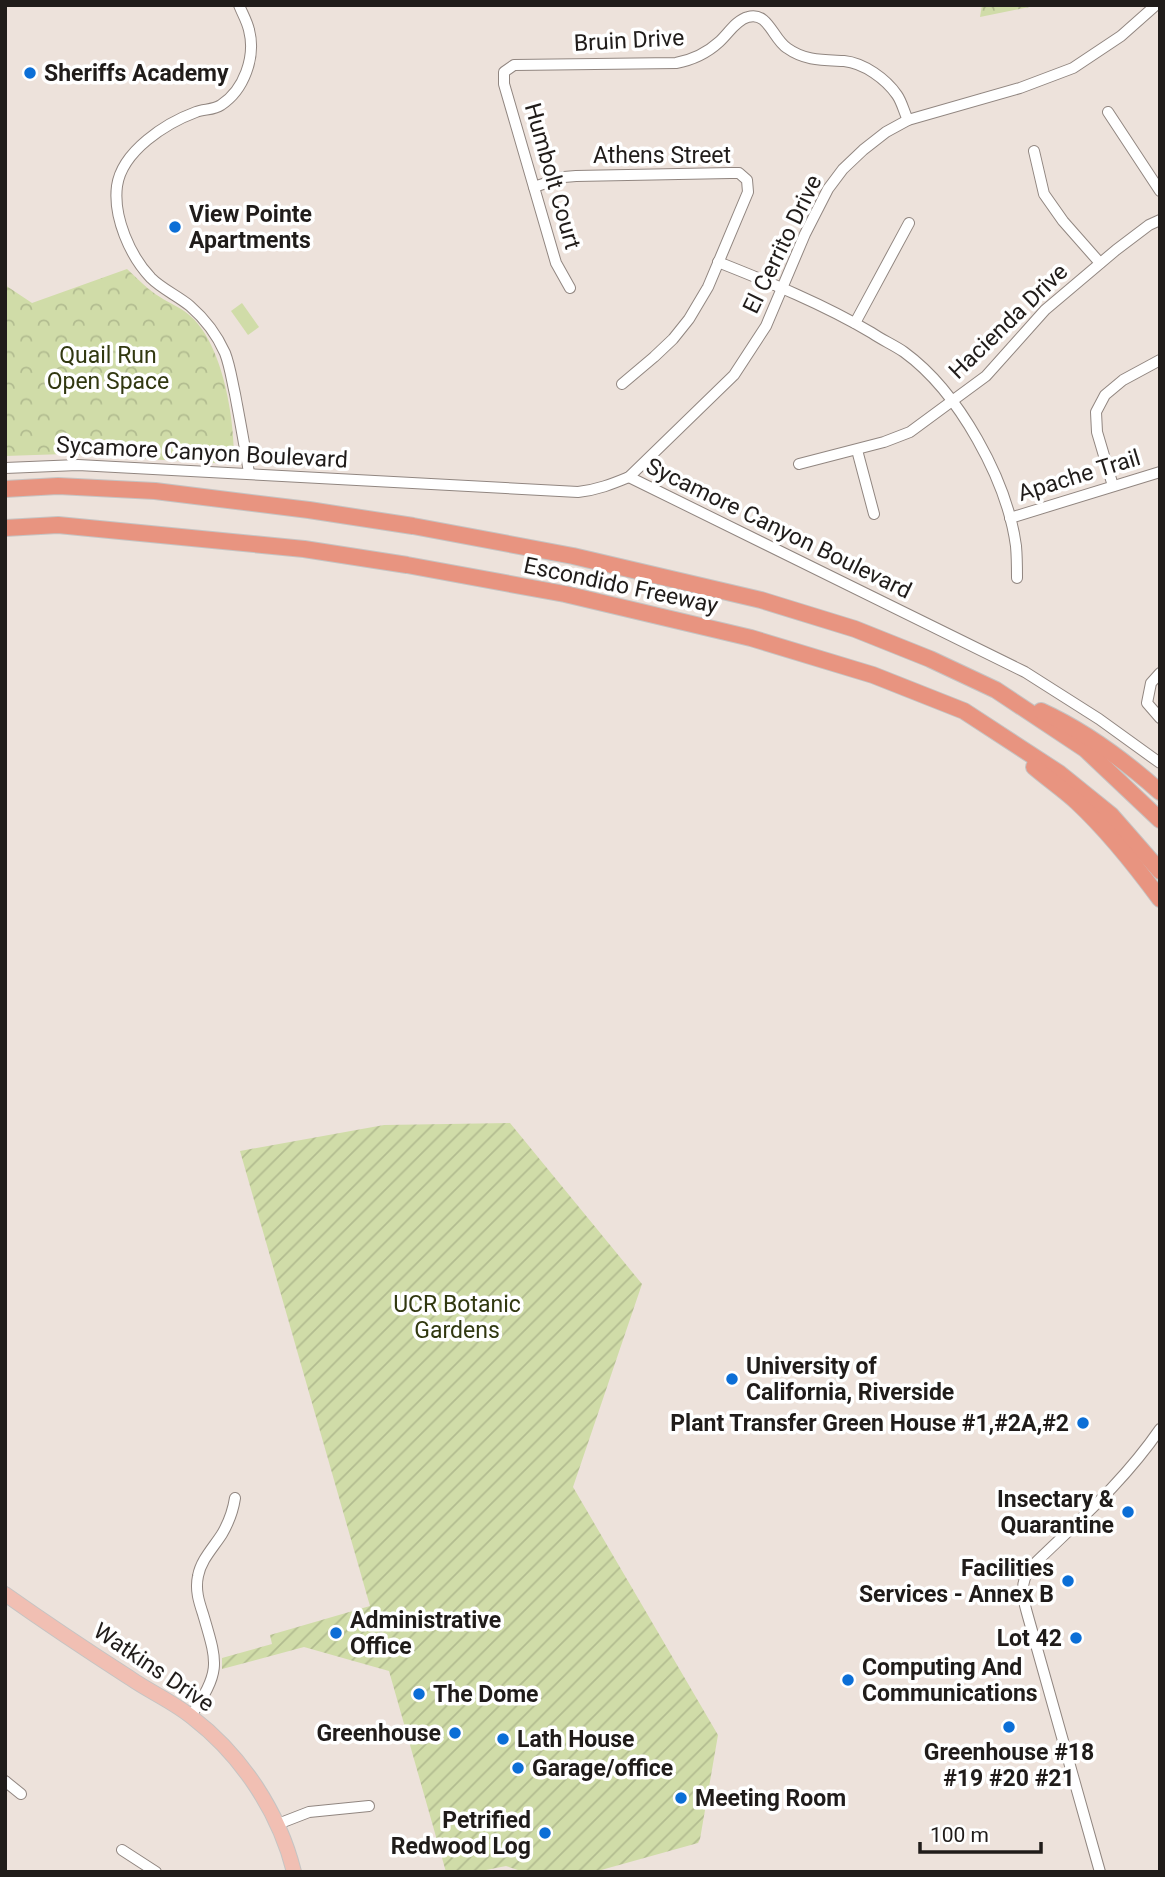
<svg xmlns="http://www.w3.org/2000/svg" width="1165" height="1877" viewBox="0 0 1165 1877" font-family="Roboto,sans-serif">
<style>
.park{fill:url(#park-crowns)}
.garden{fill:url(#garden-furrows)}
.pitch{fill:#d0dca8}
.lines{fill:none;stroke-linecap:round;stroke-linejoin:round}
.minor-casing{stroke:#918680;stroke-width:12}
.major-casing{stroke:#c5c4c3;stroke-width:16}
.highway-casing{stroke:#c5c4c3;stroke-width:18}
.minor{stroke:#fff;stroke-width:10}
.major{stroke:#f1bfb3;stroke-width:14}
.highway{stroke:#e89480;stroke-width:16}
.poi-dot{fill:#0b6ed6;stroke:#fff;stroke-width:2.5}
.labels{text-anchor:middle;stroke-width:7;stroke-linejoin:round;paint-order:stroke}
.street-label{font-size:23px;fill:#201c1a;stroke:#fff}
.poi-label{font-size:23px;font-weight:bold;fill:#201c1a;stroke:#fff;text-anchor:start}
.park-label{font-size:23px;fill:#313810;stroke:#fff}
</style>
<defs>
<pattern id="park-crowns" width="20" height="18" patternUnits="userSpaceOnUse" patternTransform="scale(1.75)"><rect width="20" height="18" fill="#d0dca8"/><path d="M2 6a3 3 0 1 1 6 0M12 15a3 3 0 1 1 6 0" fill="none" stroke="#b2bc90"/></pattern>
<pattern id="garden-furrows" width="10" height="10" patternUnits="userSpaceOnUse" patternTransform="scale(1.75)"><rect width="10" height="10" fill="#d0dca8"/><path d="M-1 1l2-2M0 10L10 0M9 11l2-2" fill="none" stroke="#b2bc90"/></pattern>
</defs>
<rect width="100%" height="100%" fill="#ede2db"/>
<!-- park -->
<g class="park">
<polygon points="982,5 1039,5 980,17"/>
<path d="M127 269C137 278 148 290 160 297 169 303 180 307 188 314 222 341 234 415 234 456L228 462 213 463 65 454 5 456V285L32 303Z"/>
</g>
<!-- garden -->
<polygon class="garden" points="510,1123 642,1284 573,1487 718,1735 700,1839 698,1843 594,1872 524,1872 506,1866 476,1872 446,1872 389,1671 304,1647 222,1669 222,1658 272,1644 270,1635 370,1606 240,1151 384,1125"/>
<!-- pitch -->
<polygon class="pitch" points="242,303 259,327 248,335 231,311"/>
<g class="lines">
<!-- minor casing -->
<g class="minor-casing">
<g id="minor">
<path d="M239 5C242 13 247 21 249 30 256 57 244 90 221 105 214 110 204 109 196 112 166 123 122 151 117 186 113 217 130 256 151 278 162 289 178 296 190 306 205 319 217 335 225 353 230 366 232 381 235 394 240 421 245 447 249 473"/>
<polyline points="1108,112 1160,191"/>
<polyline points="1034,151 1044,194 1063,221 1100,263"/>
<polyline points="534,187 564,177 576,176 730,173 739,173 747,180 748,192 708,287 689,319 673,339 654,357 622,384"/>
<path d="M718 262C771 283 823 304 872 333 882 340 894 345 904 352 959 392 1007 480 1016 546 1017 557 1017 568 1017 578"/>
<path d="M570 288 556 263 504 84V72L514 65 676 63C692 60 707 53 719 42 728 34 736 20 748 17 768 11 773 39 787 48 805 61 823 60 844 61 864 63 886 79 897 95 902 102 904 112 908 120"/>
<polyline points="855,323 909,223"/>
<polyline points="857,450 874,514"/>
<polyline points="799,464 884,442 910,432 986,376 1045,310 1116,250 1149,225 1160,220"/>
<path d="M5 468 78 465 578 492C597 490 612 484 629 477L734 375 766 326 805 234 828 189 843 169 863 150 886 132 908 120 1020 88 1073 68 1121 36 1156 5"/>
<polyline points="629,477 1025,672 1099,719 1160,763"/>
<polyline points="1113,486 1097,432 1096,412 1105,395 1123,380 1160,360"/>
<polyline points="1010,518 1160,472"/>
<polyline points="1160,673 1151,683 1147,703 1160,718"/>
<path d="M191 1716C221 1670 218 1665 203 1614 199 1602 195 1590 198 1576 201 1560 213 1548 222 1534 229 1522 233 1511 235 1498"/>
<polyline points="5,1781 21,1794"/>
<polyline points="278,1824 309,1812 369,1806"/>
<polyline points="122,1850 156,1872"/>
<path d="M1100 1872 1027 1613C1022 1596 1020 1583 1030 1568 1077 1522 1122 1484 1160 1429"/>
</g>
</g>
<!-- major casing -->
<g class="major-casing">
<path id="major" d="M5 1594C46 1623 88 1651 130 1678 150 1692 174 1702 193 1718 242 1756 279 1812 294 1872"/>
</g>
<!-- highway casing -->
<g class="highway-casing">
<g id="highway">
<polyline points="5,489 58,486 155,491 309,510 413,526 573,556 761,600 855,629 930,659 996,690 1085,749 1160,820"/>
<polyline points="5,528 58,525 304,549 407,565 565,594 751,638 873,675 964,711 1059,773 1111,815 1160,871"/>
<path d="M1041 711C1085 731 1124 760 1160 792"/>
<path d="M1034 767C1048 779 1064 790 1077 802 1108 831 1135 865 1160 899"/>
</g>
</g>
<!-- minor -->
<use href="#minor" class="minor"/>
<!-- major -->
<use href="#major" class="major"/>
<!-- highway -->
<use href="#highway" class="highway"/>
</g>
<!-- markers -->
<g class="poi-dot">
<circle cx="30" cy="73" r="7"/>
<circle cx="175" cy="227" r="7"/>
<circle cx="732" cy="1379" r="7"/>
<circle cx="1083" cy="1423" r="7"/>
<circle cx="1128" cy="1512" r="7"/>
<circle cx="1068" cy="1581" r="7"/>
<circle cx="336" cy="1633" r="7"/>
<circle cx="1076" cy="1638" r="7"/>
<circle cx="848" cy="1680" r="7"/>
<circle cx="419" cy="1694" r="7"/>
<circle cx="1009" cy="1727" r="7"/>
<circle cx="455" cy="1733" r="7"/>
<circle cx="503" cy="1739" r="7"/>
<circle cx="518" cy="1768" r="7"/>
<circle cx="681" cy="1798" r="7"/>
<circle cx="545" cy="1833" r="7"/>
</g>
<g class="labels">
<!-- street labels -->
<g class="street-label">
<text transform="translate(629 40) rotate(-3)" y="8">Bruin Drive</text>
<text x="662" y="163">Athens Street</text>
<text transform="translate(553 176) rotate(74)" y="8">Humbolt Court</text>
<text transform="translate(782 244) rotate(-64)" y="8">El Cerrito Drive</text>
<text transform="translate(1008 321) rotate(-44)" y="8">Hacienda Drive</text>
<text transform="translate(202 452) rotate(3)" y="8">Sycamore Canyon Boulevard</text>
<text transform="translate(1079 475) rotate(-17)" y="8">Apache Trail</text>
<text transform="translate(779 528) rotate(26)" y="8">Sycamore Canyon Boulevard</text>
<text transform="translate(621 585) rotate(12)" y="8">Escondido Freeway</text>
<text transform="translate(154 1667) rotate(34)" y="8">Watkins Drive</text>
</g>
<!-- poi labels -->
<g class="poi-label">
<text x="44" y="81">Sheriffs Academy</text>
<text x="189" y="222">View Pointe<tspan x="189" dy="26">Apartments</tspan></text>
<text x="746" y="1374">University of<tspan x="746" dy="26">California, Riverside</tspan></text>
<text x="1069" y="1431" text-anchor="end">Plant Transfer Green House #1,#2A,#2</text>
<text x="1114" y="1507" text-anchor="end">Insectary &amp;<tspan x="1114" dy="26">Quarantine</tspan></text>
<text x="1054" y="1576" text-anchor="end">Facilities<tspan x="1054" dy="26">Services - Annex B</tspan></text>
<text x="350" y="1628">Administrative<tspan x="350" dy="26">Office</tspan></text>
<text x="1062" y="1646" text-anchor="end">Lot 42</text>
<text x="862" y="1675">Computing And<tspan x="862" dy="26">Communications</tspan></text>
<text x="433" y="1702">The Dome</text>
<text x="441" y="1741" text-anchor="end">Greenhouse</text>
<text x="517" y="1747">Lath House</text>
<text x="1009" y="1760" text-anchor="middle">Greenhouse #18<tspan x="1009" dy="26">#19 #20 #21</tspan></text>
<text x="532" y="1776">Garage/office</text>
<text x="695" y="1806">Meeting Room</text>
<text x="531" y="1828" text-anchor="end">Petrified<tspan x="531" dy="26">Redwood Log</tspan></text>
</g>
<!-- park labels -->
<g class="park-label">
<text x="108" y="363">Quail Run<tspan x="108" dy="26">Open Space</tspan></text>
<text x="457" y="1312">UCR Botanic<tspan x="457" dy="26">Gardens</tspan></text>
</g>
</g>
<!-- border -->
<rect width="1165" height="1877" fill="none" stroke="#201c1a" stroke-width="14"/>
<!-- scale -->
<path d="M920 1842v10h121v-10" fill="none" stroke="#201c1a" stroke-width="3.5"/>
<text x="930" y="1842" font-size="21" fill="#201c1a" stroke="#ffffff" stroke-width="5" paint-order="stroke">100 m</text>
</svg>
